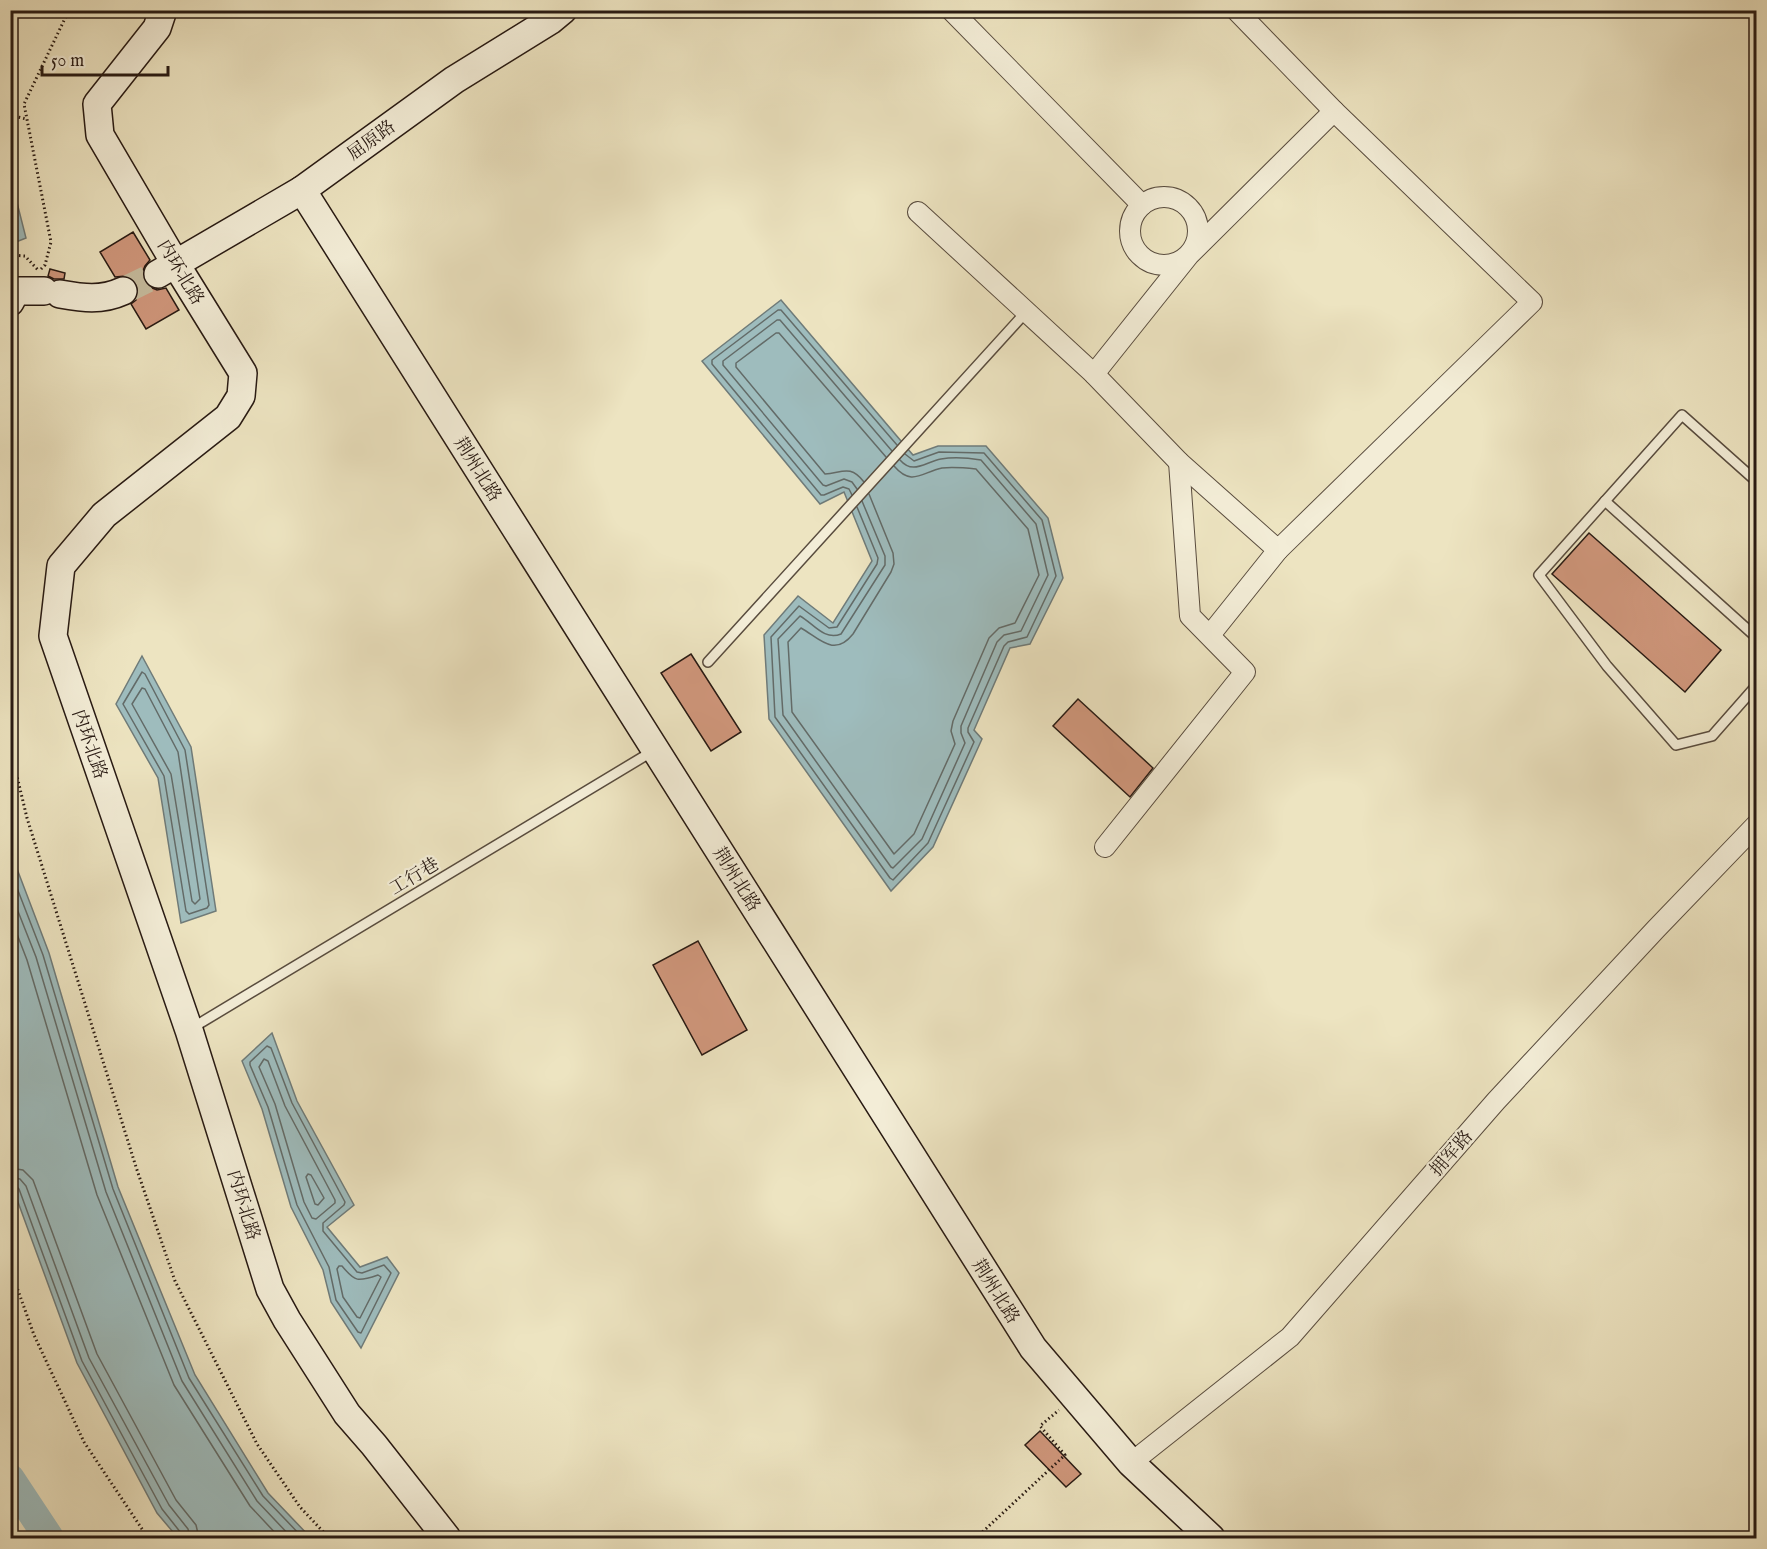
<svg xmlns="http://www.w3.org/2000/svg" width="1767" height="1549" viewBox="0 0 1767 1549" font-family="'IM FELL English','Noto Serif SC',serif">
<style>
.water{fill:#9ebcbd;stroke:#6f7b79;stroke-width:1.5}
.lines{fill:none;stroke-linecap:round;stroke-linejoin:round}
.shore{stroke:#636b68;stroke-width:1.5}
.river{stroke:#9ebcbd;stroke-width:30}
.building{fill:#d0977c;stroke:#281a13;stroke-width:1.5}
.secondary-tunnel{stroke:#c6bc9e;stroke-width:27;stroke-dasharray:27 14;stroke-linecap:butt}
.lane-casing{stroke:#594c3e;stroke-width:12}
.street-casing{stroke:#594c3e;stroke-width:22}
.secondary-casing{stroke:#281a13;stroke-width:30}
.path{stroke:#281a13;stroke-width:3;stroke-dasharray:1.5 3;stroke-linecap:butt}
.lane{stroke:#f3edd7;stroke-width:9}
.street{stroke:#f3edd7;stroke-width:20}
.secondary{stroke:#f3edd7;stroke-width:27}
.labels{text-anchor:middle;stroke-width:4.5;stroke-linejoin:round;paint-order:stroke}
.street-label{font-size:18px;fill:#281a13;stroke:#f3edd7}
</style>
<rect width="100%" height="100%" fill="#ede4c1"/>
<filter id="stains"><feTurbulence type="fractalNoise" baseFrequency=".00333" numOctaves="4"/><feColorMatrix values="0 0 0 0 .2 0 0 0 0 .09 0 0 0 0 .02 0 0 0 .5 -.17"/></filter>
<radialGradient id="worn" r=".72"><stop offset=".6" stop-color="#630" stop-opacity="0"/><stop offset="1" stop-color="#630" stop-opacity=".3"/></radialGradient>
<!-- water -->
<g class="water">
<polygon points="10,175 26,238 11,244 10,244"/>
<polygon points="781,300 913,455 938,446 986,446 1048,518 1063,578 1030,644 1010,648 974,730 982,739 933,847 891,891 769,719 764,635 798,596 833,623 872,561 844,492 820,504 702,361"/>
<polygon points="142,656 191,747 216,911 181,923 158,778 116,704"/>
<polygon points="11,853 49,953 118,1187 195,1375 268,1493 311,1538 178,1538 157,1513 77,1363 11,1183"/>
<polygon points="272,1033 297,1101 354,1205 327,1227 360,1267 387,1257 399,1273 361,1348 331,1302 323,1270 291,1207 262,1109 242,1061"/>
</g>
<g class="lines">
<!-- shore -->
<g class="shore">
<path d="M864 482C850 464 842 473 825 474L736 367V363L776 333H779L886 457"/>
<polyline points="857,489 852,482 844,479 826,486 823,485 723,365 723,361 777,320 780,320 892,451"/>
<path d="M869 494 893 553 894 564 891 572 853 634C834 658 819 638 801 628L788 642 792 712 894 854 914 834 955 744 951 731 953 721 989 638 999 628 1015 623 1039 575 1028 529 976 469C966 468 953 467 942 468 922 472 912 487 894 466"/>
<polyline points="852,495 849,489 843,487 824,495 821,495 712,364 712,360 778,310 781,310 897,445"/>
<path d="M862 501 885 556V565L841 634C824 641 813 623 800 616L778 639 783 715 891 867 893 868 922 839 965 743 961 733V726L997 642 1004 635 1021 631 1048 575 1036 524 981 460C969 458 952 457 941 459 925 462 913 475 900 460"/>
<polyline points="857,507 878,558 877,564 837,627 829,628 799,606 771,637 775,717 890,878 893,880 928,843 974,742 968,732 968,728 1004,646 1008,642 1027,637 1056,576 1042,520 984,453 939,452 914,461 905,454"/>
<polygon points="142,672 145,674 185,750 209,905 207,908 189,914 186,911 164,776 123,704"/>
<polygon points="142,688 145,689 178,752 200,899 195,904 192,901 171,774 132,704"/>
<polyline points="10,870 43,955 113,1189 189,1378 263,1496 303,1538"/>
<polyline points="10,891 36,957 106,1192 182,1381 257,1501 292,1538"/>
<polyline points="10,916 27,960 97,1195 174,1385 250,1506 280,1538"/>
<polygon points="267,1046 271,1048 292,1103 345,1202 344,1205 323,1223 323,1231 357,1272 362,1273 384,1265 391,1273 361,1333 358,1332 336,1300 329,1267 297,1205 268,1107 250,1065 250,1062"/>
<polygon points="264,1059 268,1061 285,1106 335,1200 335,1203 316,1219 312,1218 304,1202 275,1104 259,1067"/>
<polyline points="10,1168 23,1170 33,1180 97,1354 176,1500 196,1525 199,1538"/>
<polygon points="308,1174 311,1175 324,1198 318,1205 315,1204 306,1177"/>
<polyline points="10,1177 20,1179 26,1186 89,1358 169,1505 188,1529 190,1538"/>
<polyline points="10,1184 15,1185 19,1189 82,1361 162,1509 181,1533 183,1538"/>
<path d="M339 1266H342C355 1282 358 1282 378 1275L381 1277 360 1318 357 1317 343 1297 337 1269Z"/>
</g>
<!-- river -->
<polyline class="river" points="10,1479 49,1538"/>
</g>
<!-- building -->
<g class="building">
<polygon points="133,232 150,260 145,266 142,273 145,282 150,287 157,290 166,288 179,310 146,329 131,304 136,300 138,294 137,285 132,278 126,276 115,277 100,252"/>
<polygon points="50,269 65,273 64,279 54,279 48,276"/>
<polygon points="1589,533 1721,650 1685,692 1552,574"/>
<polygon points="691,654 741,732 711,751 661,673"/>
<polygon points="1078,699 1153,768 1130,797 1053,726"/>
<polygon points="698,941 747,1030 702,1055 653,965"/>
<polygon points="1040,1431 1081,1474 1066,1487 1025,1445"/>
</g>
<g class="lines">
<!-- secondary-tunnel -->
<polyline class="secondary-tunnel" points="123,291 158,274"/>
<!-- lane casing -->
<g class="lane-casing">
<g id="lane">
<polyline points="1756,481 1682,415 1539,575 1607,666 1676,745 1712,736 1756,686"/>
<polyline points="1605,501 1756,637"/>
<polyline points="708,662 1026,312"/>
<polyline points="192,1028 653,751"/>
</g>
</g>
<!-- street casing -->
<g class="street-casing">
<g id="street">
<polyline points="951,10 1142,205"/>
<circle cx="1164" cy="231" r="34"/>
<polyline points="918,212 1094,374 1179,462 1278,550 1532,302 1334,111 1236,10"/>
<polyline points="1094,374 1189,255 1334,111"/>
<polyline points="1210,635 1278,550"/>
<polyline points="1105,847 1245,672 1190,616 1179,462"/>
<polyline points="1131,1463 1290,1337 1496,1101 1656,929 1756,825"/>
</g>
</g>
<!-- secondary casing -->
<g class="secondary-casing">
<g id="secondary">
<polyline points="163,10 157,28 97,104 100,135 175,263 243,373 241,396 228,417 104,515 61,566 53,636 189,1030 270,1289 287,1320 347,1414 374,1445 447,1538"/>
<polyline points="302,190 1033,1348 1131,1463 1211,1538"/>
<polyline points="158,274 302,190 454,80 551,20 563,10"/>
<path d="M60 294C83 298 101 301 123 291"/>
<polyline points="10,302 16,291 44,291"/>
</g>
</g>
<!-- path -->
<g class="path">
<polyline points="10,115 26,119"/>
<polyline points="10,255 25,256 38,270"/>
<polyline points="41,269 45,265 51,242 24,104 69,10"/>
<polyline points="10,747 27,818 136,1167 175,1281 257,1444 300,1507 329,1538"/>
<polyline points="10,1268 34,1335 84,1442 148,1538"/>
<polyline points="976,1538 1065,1455 1040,1426 1059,1410"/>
</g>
<!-- lane -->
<use href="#lane" class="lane"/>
<!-- street -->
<use href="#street" class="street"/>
<!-- secondary -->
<use href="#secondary" class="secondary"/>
</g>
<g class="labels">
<!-- street labels -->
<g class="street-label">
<text transform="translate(371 140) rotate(-36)" y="6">屈原路</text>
<text transform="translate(181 272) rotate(59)" y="6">内环北路</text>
<text transform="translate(478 469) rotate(58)" y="6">荆州北路</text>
<text transform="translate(90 744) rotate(71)" y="6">内环北路</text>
<text transform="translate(414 876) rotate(-31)" y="6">工行巷</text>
<text transform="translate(737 879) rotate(58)" y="6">荆州北路</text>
<text transform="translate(1451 1153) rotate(-49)" y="6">拥军路</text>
<text transform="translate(244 1205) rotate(73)" y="6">内环北路</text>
<text transform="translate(996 1291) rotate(58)" y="6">荆州北路</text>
</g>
</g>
<!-- margin -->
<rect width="1767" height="1549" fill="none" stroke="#ede4c1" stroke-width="36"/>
<rect x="12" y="12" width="1743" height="1525" fill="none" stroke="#281a13" stroke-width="3"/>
<rect x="18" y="18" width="1731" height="1513" fill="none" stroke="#281a13" stroke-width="1.5"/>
<!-- scale -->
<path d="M42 66v9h126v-9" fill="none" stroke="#281a13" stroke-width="3"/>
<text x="51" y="66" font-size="18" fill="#281a13" stroke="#f3edd7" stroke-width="4.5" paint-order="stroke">50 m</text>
<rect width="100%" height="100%" filter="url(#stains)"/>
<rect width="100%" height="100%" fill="url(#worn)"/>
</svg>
